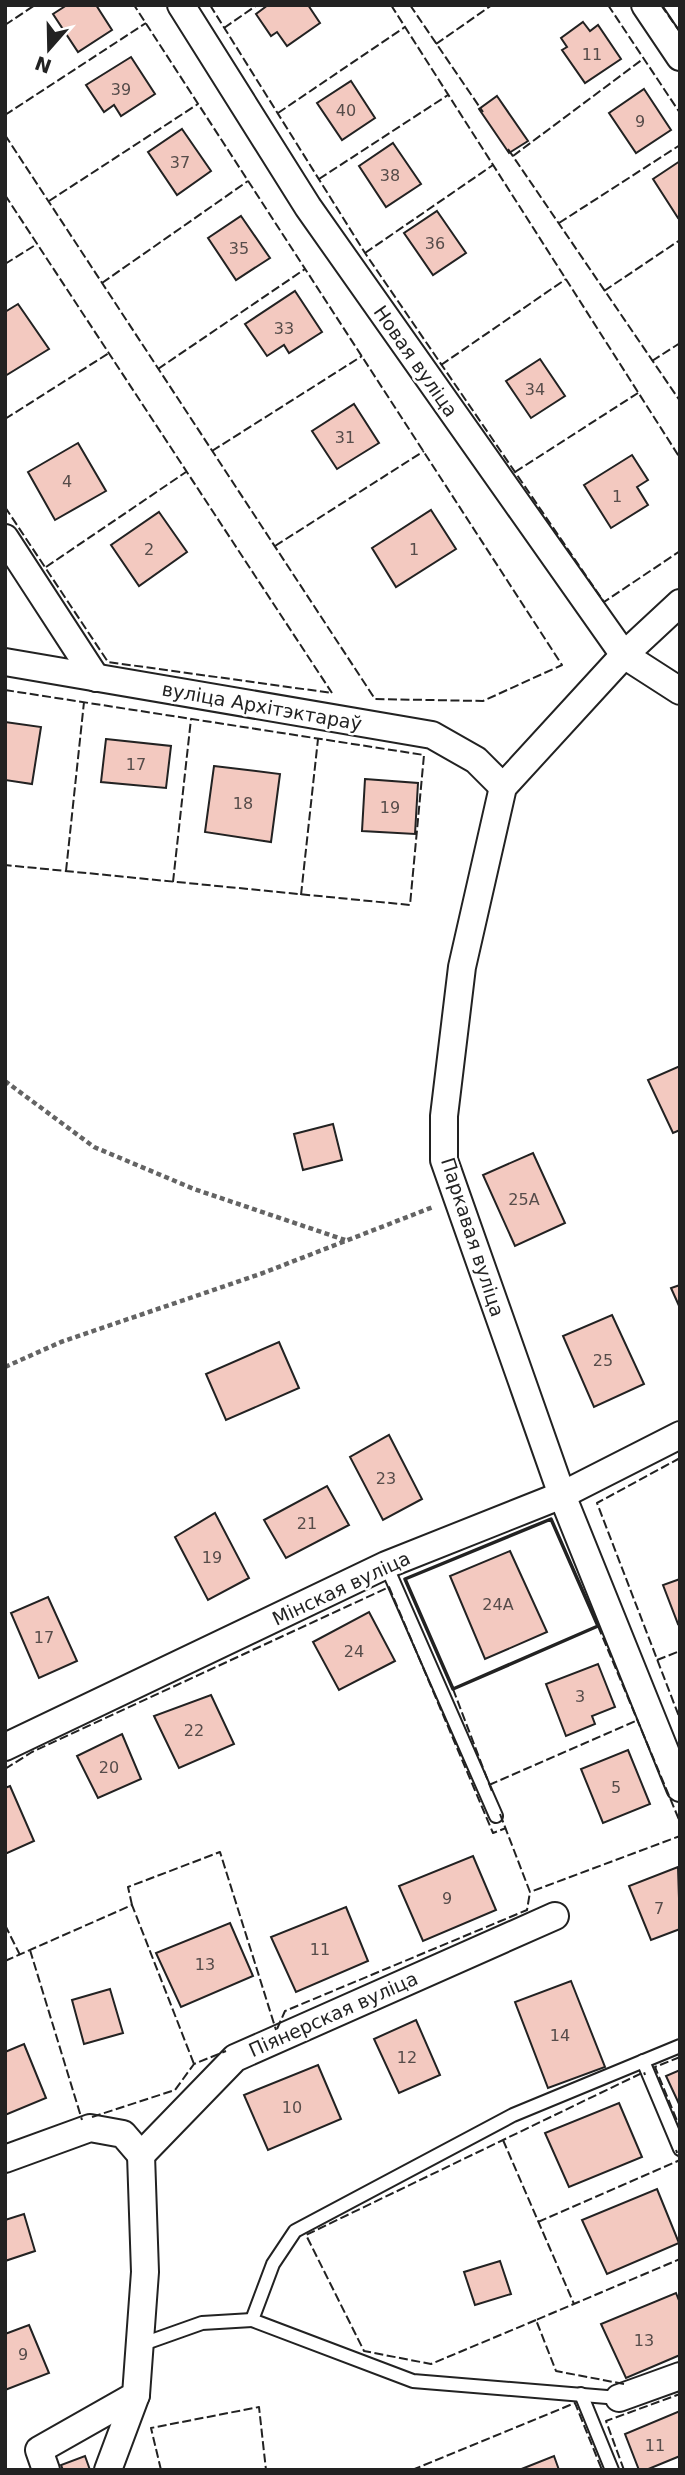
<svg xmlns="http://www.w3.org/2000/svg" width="685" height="2475" viewBox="0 0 685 2475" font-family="'DejaVu Sans',sans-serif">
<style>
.building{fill:#f3c9c0;stroke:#222;stroke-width:2}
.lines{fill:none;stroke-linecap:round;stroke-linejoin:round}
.service-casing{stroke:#222;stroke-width:16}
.minor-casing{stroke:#222;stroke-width:30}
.path{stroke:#646464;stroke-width:4.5;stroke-dasharray:5 3.5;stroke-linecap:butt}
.service{stroke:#fff;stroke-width:12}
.minor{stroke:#fff;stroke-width:26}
.fence{stroke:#222;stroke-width:2;stroke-dasharray:9 3.5;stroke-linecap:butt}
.wall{stroke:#222;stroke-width:3.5}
.labels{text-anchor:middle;stroke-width:5;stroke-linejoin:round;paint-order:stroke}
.number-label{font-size:16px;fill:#564c4a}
.street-label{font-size:19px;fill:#222;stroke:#fff}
</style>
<rect width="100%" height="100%" fill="#fff"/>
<!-- building -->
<g class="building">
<polygon points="67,5 96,5 112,30 78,52 53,14"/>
<polygon points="268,5 308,5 320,23 287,46 277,32 271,36 256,14"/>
<polygon points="583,22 590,31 598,25 621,59 585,83 562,50 567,47 561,38"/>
<polygon points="131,57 155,94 121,116 114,105 104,112 86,85"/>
<polygon points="351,81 375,118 342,140 317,103"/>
<polygon points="644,89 671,130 636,153 609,113"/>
<polygon points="497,96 528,141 509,153 479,109"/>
<polygon points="182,129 211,171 177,195 148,152"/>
<polygon points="393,143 421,184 386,207 359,166"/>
<polygon points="680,161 680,217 678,218 653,179"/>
<polygon points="437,211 466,253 433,275 404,233"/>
<polygon points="241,216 270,258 236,280 208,238"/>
<polygon points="295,291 322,332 289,353 284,345 267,356 245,324"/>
<polygon points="18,304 49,349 5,376 5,312"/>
<polygon points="540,359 565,396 531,418 506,381"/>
<polygon points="354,404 379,443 337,469 312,431"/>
<polygon points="78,443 106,491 55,520 28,472"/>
<polygon points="632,455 648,480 637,487 648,505 611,528 584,485"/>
<polygon points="431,510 456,549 396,587 372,548"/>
<polygon points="159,512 187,552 139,586 111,545"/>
<polygon points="5,722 41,727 32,784 5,780"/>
<polygon points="106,739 171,746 166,788 101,782"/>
<polygon points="214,766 280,774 271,842 205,832"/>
<polygon points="365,779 418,783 415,834 362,831"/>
<polygon points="680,1066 680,1130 673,1133 648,1080"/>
<polygon points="333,1124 342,1160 303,1170 294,1134"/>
<polygon points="533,1153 565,1223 515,1246 483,1175"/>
<polygon points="680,1285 680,1308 671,1288"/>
<polygon points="612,1315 644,1384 594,1407 563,1336"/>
<polygon points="279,1342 299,1388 226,1420 206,1374"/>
<polygon points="389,1435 422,1499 383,1520 350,1457"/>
<polygon points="327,1486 349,1525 286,1558 264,1520"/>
<polygon points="215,1513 249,1578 208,1600 175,1537"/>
<polygon points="510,1551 547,1632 485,1659 450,1576"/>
<polygon points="680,1579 680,1623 678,1624 663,1585"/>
<polygon points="48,1597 77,1661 39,1678 11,1613"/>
<polygon points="369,1612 395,1661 339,1690 313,1642"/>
<polygon points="598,1664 615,1707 592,1716 595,1724 566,1736 546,1684"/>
<polygon points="211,1695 234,1744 179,1768 154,1716"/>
<polygon points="122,1734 141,1779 98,1798 77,1756"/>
<polygon points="628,1750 650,1804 603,1823 581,1769"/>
<polygon points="10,1786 34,1841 5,1854 5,1788"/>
<polygon points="473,1856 496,1910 423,1941 399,1886"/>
<polygon points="678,1867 680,1929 651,1940 629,1886"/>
<polygon points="346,1907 368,1961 296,1992 271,1937"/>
<polygon points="230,1923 253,1976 181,2007 156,1953"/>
<polygon points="571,1981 605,2067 548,2088 515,2002"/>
<polygon points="110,1989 123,2033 84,2044 72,2000"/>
<polygon points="416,2020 440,2075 399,2093 374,2039"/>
<polygon points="24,2044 46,2098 5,2115 5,2052"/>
<polygon points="318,2065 341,2119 268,2150 244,2095"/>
<polygon points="680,2070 680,2106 666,2076"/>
<polygon points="619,2103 642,2157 569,2187 545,2133"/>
<polygon points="657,2189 679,2243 607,2274 582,2220"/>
<polygon points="24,2214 35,2251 5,2261 5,2220"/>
<polygon points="500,2261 511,2294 475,2305 464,2272"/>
<polygon points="676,2293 680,2303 680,2355 626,2378 601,2324"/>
<polygon points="29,2325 49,2373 5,2390 5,2334"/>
<polygon points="680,2411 680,2456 646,2470 639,2470 625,2434"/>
<polygon points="85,2456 90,2470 63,2470 61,2465"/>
<polygon points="554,2456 559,2470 519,2470"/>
</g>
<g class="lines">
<!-- service casing -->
<g class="service-casing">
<g id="service">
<polyline points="386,1565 496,1816"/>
<polyline points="643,2061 680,2149"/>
<polyline points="140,2345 202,2323 252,2320"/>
<polyline points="581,2394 612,2470"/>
<polyline points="619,2398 413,2381 252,2320 273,2264 295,2231 513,2115 680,2046"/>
</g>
</g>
<!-- minor casing -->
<g class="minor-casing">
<g id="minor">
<polyline points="181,5 308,207 624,655 680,691"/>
<polyline points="645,5 680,57"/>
<polyline points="5,538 96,678"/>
<polyline points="680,603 624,655 503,787 462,967 444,1116 444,1160 457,1197 562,1495 680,1788"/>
<polyline points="5,662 432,735 476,760 503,787"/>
<polyline points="5,1747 386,1565 562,1495 680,1435"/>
<polyline points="5,2159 90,2128 123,2134 141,2155 235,2058 555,1916"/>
<polyline points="619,2398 680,2376"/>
<polyline points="46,2470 39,2450 136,2395 145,2272 141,2155"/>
<polyline points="108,2470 136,2395"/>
</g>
</g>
<!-- path -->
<g class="path">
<polyline points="5,1081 94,1147 194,1189 345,1240"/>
<polyline points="5,1367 61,1342 263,1273 433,1207"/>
</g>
<!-- service -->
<use href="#service" class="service"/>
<!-- minor -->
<use href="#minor" class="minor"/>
<!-- fence -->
<g class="fence">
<polyline points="210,5 365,253 604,602 680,551"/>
<polyline points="391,5 680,458"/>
<polyline points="410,5 483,112"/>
<polyline points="608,5 680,113"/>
<polyline points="661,5 680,32"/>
<polyline points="5,25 35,5"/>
<polyline points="224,28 257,5"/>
<polyline points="436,44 492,5"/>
<polyline points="278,113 405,27"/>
<polyline points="5,115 146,23"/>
<polyline points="5,135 375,699 483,701 562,665 134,5"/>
<polyline points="508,149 680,401"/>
<polyline points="513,156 643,59"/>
<polyline points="319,179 448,95"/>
<polyline points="5,195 332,693"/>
<polyline points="49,201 198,104"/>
<polyline points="559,223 680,145"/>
<polyline points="365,253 493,165"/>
<polyline points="5,264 37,244"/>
<polyline points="102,283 248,181"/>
<polyline points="604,291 680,240"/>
<polyline points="652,361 680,343"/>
<polyline points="441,365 566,279"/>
<polyline points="158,369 305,269"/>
<polyline points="5,419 109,353"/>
<polyline points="212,451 362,356"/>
<polyline points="515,472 638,393"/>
<polyline points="5,507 108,662 332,693"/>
<polyline points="275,546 424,451"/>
<polyline points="46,567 186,472"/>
<polyline points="5,690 424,755 410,905 5,865"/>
<polyline points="66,871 84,702"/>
<polyline points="173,882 191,719"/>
<polyline points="301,895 318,739"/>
<polyline points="680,1458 597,1503 680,1719"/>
<polyline points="598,1626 680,1822"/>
<polyline points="657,1660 680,1651"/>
<polyline points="453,1689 493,1794"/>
<polyline points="5,1769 32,1752 389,1587 493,1833 506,1828"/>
<polyline points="489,1785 638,1720"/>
<polyline points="500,1814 530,1892 680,1836"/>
<polyline points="132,1905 128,1887 220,1852 276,2030"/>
<polyline points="5,1925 20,1955"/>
<polyline points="30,1950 82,2120"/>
<polyline points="5,1961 132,1905 194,2064"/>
<polyline points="277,2029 285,2011 527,1910 530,1892"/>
<polyline points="680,2057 655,2067 680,2128"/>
<polyline points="92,2117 175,2090 194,2064 226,2051"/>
<polyline points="503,2140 574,2304"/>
<polyline points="538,2222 680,2160 676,2150"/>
<polyline points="536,2320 431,2364 364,2351 306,2235 644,2072 645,2075"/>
<polyline points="624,2384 556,2371 536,2320 680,2259"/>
<polyline points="161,2470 151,2428 259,2407 266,2470"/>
<polyline points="412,2470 575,2403 602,2470"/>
<polyline points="624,2470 606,2421 680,2394"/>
</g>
<!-- wall -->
<polygon class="wall" points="551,1519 598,1626 453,1689 405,1579"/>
</g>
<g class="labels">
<!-- number labels -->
<g class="number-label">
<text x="592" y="60">11</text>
<text x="121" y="95">39</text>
<text x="346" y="116">40</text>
<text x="640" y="127">9</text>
<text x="180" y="168">37</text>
<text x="390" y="181">38</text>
<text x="435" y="249">36</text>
<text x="239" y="254">35</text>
<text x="284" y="334">33</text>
<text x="535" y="395">34</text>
<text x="345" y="443">31</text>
<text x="67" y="487">4</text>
<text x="617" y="502">1</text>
<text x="149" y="555">2</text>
<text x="414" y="555">1</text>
<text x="136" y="770">17</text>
<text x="243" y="809">18</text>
<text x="390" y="813">19</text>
<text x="524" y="1205">25А</text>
<text x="603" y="1366">25</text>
<text x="386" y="1484">23</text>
<text x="307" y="1529">21</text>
<text x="212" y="1563">19</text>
<text x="498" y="1610">24А</text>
<text x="44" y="1643">17</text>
<text x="354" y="1657">24</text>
<text x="580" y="1702">3</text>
<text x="194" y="1736">22</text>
<text x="109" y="1773">20</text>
<text x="616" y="1793">5</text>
<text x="447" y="1904">9</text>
<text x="659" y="1914">7</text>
<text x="320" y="1955">11</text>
<text x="205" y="1970">13</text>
<text x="560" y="2041">14</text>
<text x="407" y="2063">12</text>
<text x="292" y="2113">10</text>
<text x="644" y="2346">13</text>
<text x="23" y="2360">9</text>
<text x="655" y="2451">11</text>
</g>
<!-- street labels -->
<g class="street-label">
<text transform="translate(416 361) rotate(55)" y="7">Новая вуліца</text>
<text transform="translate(262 706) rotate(10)" y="7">вуліца Архітэктараў</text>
<text transform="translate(473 1237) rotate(72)" y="7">Паркавая вуліца</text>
<text transform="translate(341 1588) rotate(-25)" y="7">Мінская вуліца</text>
<text transform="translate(333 2014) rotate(-24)" y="7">Піянерская вуліца</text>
</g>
</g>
<!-- border -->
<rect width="685" height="2475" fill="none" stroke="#222222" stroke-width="14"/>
<!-- north arrow -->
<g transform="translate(49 49) rotate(200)" stroke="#ffffff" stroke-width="5" paint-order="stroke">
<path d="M0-5L12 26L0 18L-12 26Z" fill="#222222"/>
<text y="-10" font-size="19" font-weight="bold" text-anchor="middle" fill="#222222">N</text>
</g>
</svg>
